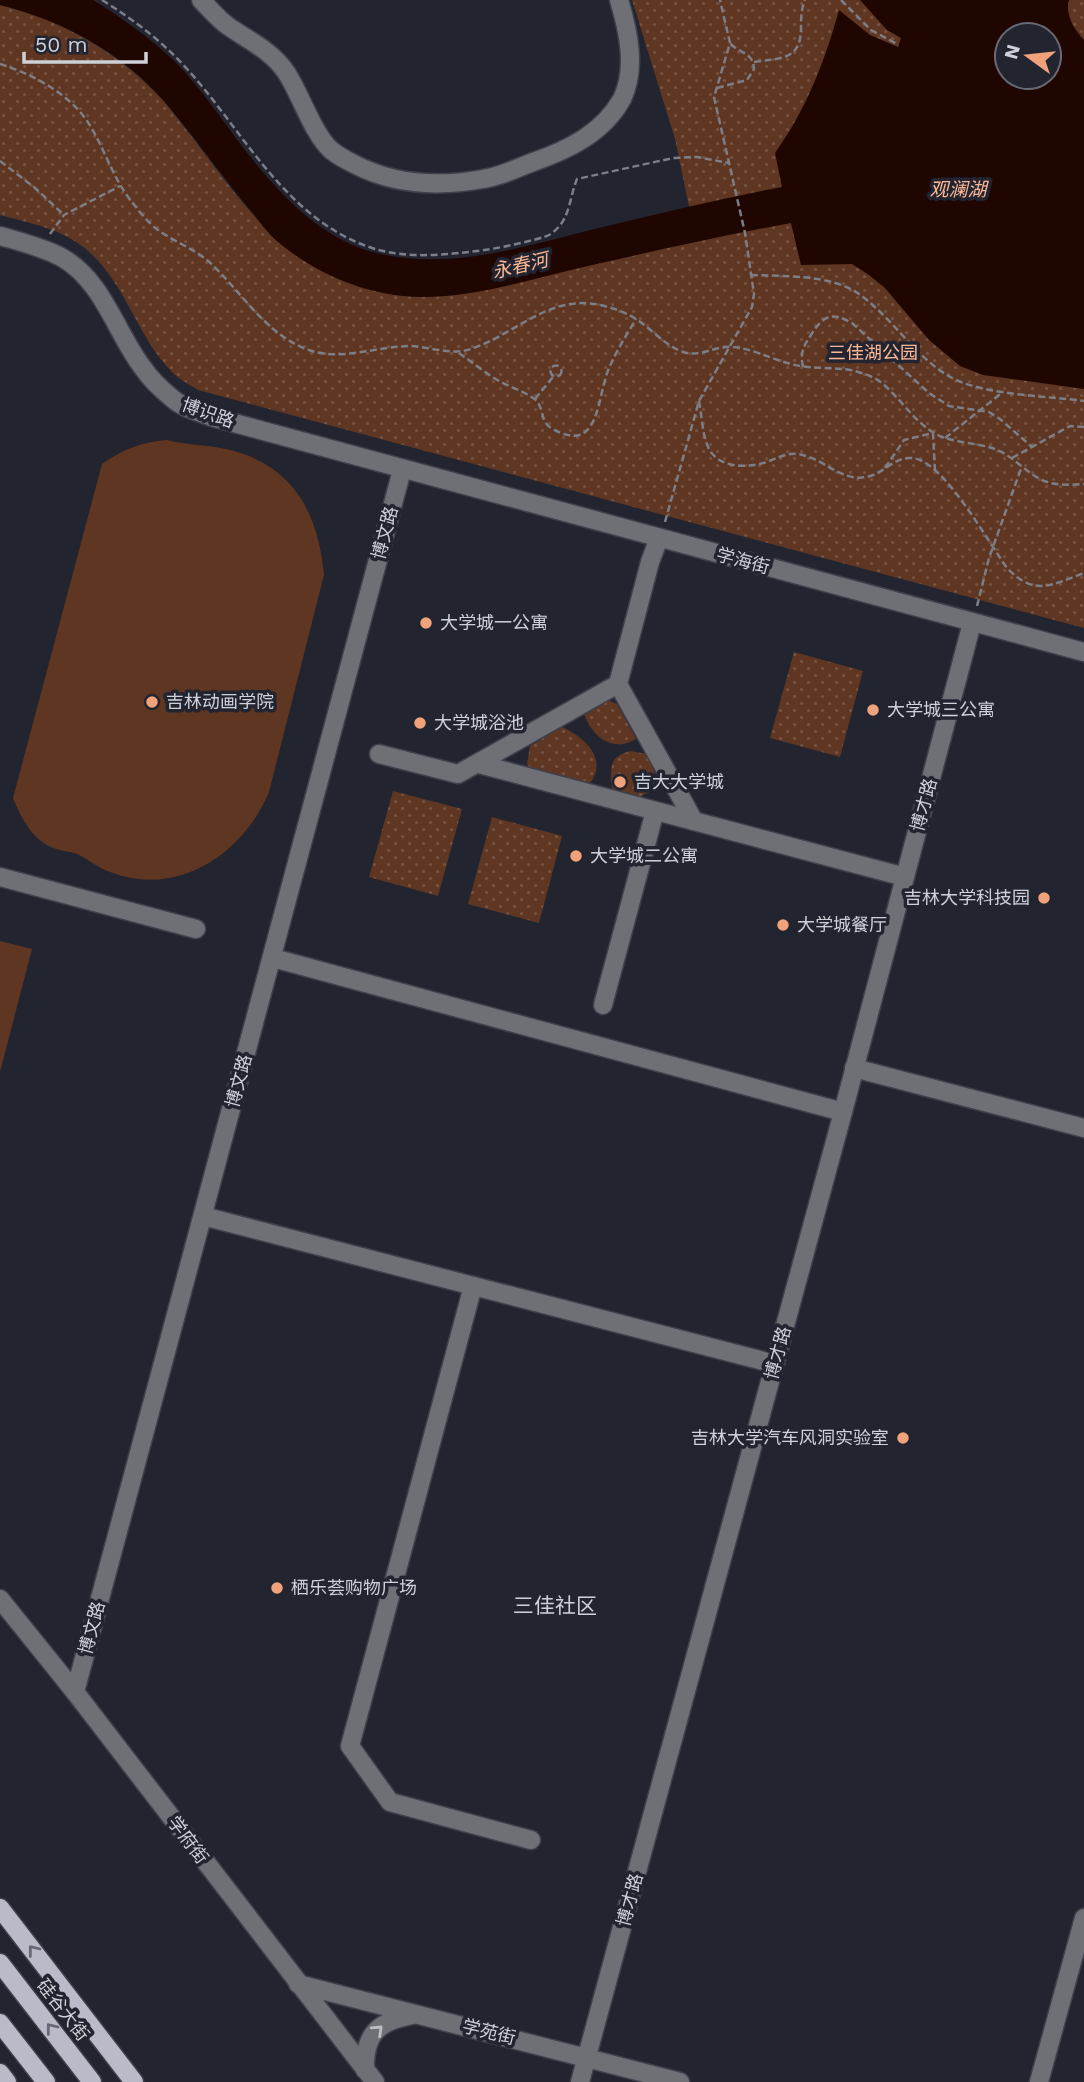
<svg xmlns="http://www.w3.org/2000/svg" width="1084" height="2082" viewBox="0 0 1084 2082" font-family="'Work Sans','Noto Sans SC',sans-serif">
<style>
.green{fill:url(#green-dots);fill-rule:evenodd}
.pitch{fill:#5f3621}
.water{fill:#200600;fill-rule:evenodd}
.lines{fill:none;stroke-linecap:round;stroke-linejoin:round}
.minor-casing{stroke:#3e404b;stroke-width:21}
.major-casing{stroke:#3e404b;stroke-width:21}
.path{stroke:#7c7e88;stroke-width:2.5;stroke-dasharray:7 3.5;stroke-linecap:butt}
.minor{stroke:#6f7076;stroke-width:18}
.major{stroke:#b9bbc9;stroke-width:18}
.oneway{stroke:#666875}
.oneway2{stroke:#bcbec5}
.poi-dot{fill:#f0a27a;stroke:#222430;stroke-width:2.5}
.labels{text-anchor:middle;stroke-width:7;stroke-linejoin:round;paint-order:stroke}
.park-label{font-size:18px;fill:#feb896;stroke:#222430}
.street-label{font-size:18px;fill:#cfd1d9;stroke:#222430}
.poi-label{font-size:18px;fill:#cfd1d9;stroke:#222430;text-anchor:start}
.water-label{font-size:19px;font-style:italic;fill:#feb895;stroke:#222430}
.quarter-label{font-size:21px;fill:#cfd1d9;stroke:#222430}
</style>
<defs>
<pattern id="green-dots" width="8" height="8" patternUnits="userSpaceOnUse" patternTransform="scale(1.75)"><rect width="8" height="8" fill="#5f3621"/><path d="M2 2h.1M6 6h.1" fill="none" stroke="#755241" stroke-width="1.8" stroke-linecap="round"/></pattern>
</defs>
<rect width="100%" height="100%" fill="#222430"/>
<!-- green -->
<g class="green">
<path d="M632 0H1084V628L198 390C189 384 178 379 171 371 134 333 123 272 76 242 54 227 25 222 0 215V5C61 20 115 50 159 96 171 108 181 124 192 137 244 205 285 270 374 289 384 292 395 295 405 296 455 298 503 286 552 274 600 263 648 252 696 240L675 139ZM1007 35H1049V77H1007Z"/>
<polygon points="794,652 863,671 840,757 770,738"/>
<path d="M608 700 617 704 636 739C613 753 592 737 584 714Z"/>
<path d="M562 727C583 736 609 759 590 783L531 769 527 764 530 746Z"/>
<path d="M630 751 647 754C655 768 657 775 652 791L639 797 612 789C611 770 607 757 630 751Z"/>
<polygon points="393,791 462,809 438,896 369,877"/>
<polygon points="492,817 562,836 539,923 468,904"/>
</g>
<!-- pitch -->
<g class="pitch">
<path d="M167 440C187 445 207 445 226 449 293 464 318 512 324 575L269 792C243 854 178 898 110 872 98 868 88 859 77 854 69 851 59 851 51 847 31 838 21 817 13 798L102 464C123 449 142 442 167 440Z"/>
<polygon points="0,941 32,949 0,1072"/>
</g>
<!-- water -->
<path class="water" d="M0 0H93L98 3C129 23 160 45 185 72 217 109 243 152 277 188 303 216 335 242 373 252 450 273 531 244 607 226 665 212 723 198 782 187L775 153C806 110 825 61 839 10L870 35 898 47 901 38 887 30 860 0H1069C1065 15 1074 29 1084 40V389L983 375 960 366 929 340 885 288 869 275 852 264 801 265 791 223C720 236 650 252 579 268 523 281 461 302 403 296 357 291 314 272 278 242 267 233 257 218 247 206 218 171 192 133 162 99 120 51 61 20 0 5ZM1049 35V77H1007V35Z"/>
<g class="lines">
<!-- minor casing -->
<g class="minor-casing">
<g id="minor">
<path d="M201 0C210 9 218 19 228 26 248 40 272 51 286 72 300 93 313 134 331 150 337 155 346 160 354 164 394 185 439 187 483 179 500 177 517 168 533 162 568 150 603 133 622 99 637 68 628 30 619 0"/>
<path d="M0 236C21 242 42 247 61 257 103 280 116 333 143 368 151 380 162 390 173 399 183 408 199 412 212 417L1084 652"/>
<polyline points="618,684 694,821"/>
<polyline points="379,754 458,774 618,684 650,562 659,538"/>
<polyline points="479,764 905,877"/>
<polyline points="0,877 196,929"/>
<polyline points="273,958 843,1112"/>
<polyline points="603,1005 655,811"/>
<polyline points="854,1068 1084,1128"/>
<polyline points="203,1216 775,1364"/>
<polyline points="473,1286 350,1746 390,1802 531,1840"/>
<polyline points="0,1599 75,1692 375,2082"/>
<polyline points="75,1692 402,470"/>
<polyline points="298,1984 680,2082"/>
<path d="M365 2070C364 2033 379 2021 413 2015"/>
<polyline points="580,2082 843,1112 972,623"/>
<polyline points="1039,2082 1084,1918"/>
</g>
</g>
<!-- major casing -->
<g class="major-casing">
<g id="major">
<polyline points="0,1908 134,2082"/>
<polyline points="0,1963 92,2082"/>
<polyline points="0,2023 46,2082"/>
<polyline points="0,2073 7,2082"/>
</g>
</g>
<!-- path -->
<g class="path">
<path d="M102 0C134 20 162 41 188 70 245 133 285 219 372 248 406 259 442 255 477 251 490 250 539 240 549 235 553 233 559 227 561 224 570 212 571 193 577 179L673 158 697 157 729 163"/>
<polyline points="841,0 871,30 897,44"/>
<path d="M754 62C780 58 801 61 801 28 801 17 801 10 805 0"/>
<path d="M0 64C35 75 74 96 92 129 106 153 114 180 132 202 139 211 148 223 158 230 173 241 192 248 207 260 240 289 263 332 306 349 339 362 374 347 408 346 428 346 451 356 471 349 516 334 549 294 600 305 613 308 625 312 636 319 652 329 664 345 683 352 700 358 716 345 733 347 756 349 778 363 801 366 826 370 843 365 870 376 892 385 909 417 931 431 948 443 973 442 992 448 1011 454 1023 470 1040 479 1053 486 1069 485 1084 484"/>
<path d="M717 88 747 80 754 69C753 51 739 54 730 43"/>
<polyline points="0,161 34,187 64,215"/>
<polyline points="50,234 64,215 120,186"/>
<path d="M751 275C782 276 830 275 856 292 892 316 914 357 952 378 984 395 1047 396 1084 401"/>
<path d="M459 353C472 362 485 373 499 381 510 387 523 391 533 398 545 405 539 421 551 428 602 458 596 394 610 366 617 350 627 334 636 319"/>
<circle cx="556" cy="371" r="5.5"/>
<path d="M803 367C800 353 803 347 811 335 823 316 831 311 852 323L929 393 949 406 989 412 1000 419 1032 447"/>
<polyline points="535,399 553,377"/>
<path d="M699 401C702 416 702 435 709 449 720 469 748 468 767 462 777 458 786 453 797 454 823 457 840 482 866 477 886 474 897 451 920 460 950 473 987 540 1007 568 1035 597 1051 585 1084 573"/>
<polyline points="945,438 1003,392"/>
<polyline points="1012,458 1070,426 1084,427"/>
<polyline points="885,468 904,440 933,433 935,471"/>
<polyline points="665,522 699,401 752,307 754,294 745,233 714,97 730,43 720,0"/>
<polyline points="977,606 989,558 1022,466"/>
</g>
<!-- minor -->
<use href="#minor" class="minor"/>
<!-- major -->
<use href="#major" class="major"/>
</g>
<!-- one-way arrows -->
<defs><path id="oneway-chevron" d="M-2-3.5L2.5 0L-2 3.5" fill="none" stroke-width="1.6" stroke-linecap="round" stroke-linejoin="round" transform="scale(1.75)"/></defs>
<g class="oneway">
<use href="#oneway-chevron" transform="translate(33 1950) rotate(-128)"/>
<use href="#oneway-chevron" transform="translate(51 2028) rotate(-128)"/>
</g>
<use class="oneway2" href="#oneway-chevron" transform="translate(378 2030) rotate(-43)"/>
<!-- markers -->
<g class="poi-dot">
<circle cx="426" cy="623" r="7"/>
<circle cx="152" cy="702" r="7"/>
<circle cx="873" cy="710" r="7"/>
<circle cx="420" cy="723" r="7"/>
<circle cx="620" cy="782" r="7"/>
<circle cx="576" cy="856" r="7"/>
<circle cx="1044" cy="898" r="7"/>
<circle cx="783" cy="925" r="7"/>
<circle cx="903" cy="1438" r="7"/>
<circle cx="277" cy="1588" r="7"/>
</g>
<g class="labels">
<!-- park labels -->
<g class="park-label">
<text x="873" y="359">三佳湖公园</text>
</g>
<!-- street labels -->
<g class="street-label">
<text transform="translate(208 413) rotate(20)" y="6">博识路</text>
<text transform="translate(385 533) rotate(-75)" y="6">博文路</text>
<text transform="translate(743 561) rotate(15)" y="6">学海街</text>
<text transform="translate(924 805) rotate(-75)" y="6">博才路</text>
<text transform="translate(239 1081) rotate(-75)" y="6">博文路</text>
<text transform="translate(778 1353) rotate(-75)" y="6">博才路</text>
<text transform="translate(92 1628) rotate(-75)" y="6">博文路</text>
<text transform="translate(188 1840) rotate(53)" y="6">学府街</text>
<text transform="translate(630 1900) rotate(-75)" y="6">博才路</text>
<text transform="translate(63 2010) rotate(52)" y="6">硅谷大街</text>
<text transform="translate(489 2032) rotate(14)" y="6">学苑街</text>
</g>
<!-- poi labels -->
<g class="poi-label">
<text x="440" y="629">大学城一公寓</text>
<text x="166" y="708">吉林动画学院</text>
<text x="887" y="716">大学城三公寓</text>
<text x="434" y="729">大学城浴池</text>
<text x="634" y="788">吉大大学城</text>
<text x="590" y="862">大学城二公寓</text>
<text x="1030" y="904" text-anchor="end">吉林大学科技园</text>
<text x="797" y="931">大学城餐厅</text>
<text x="889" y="1444" text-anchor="end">吉林大学汽车风洞实验室</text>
<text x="291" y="1594">栖乐荟购物广场</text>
</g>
<!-- water labels -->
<g class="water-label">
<text x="958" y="196">观澜湖</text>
<text transform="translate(520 265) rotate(-13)" y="7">永春河</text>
</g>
<!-- quarter labels -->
<g class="quarter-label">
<text x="555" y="1613">三佳社区</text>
</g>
</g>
<!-- north arrow -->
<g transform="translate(1028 56) rotate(285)"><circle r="33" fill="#222430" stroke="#676974" stroke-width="2"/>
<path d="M0-5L12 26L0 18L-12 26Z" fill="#f0a27a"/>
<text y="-10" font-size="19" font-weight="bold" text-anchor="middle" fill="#cfd1d9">N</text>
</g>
<!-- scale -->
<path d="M24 52v10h122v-10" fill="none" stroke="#cfd1d9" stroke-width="3.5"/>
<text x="35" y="52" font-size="21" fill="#cfd1d9" stroke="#222430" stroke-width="5" paint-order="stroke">50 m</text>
</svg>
